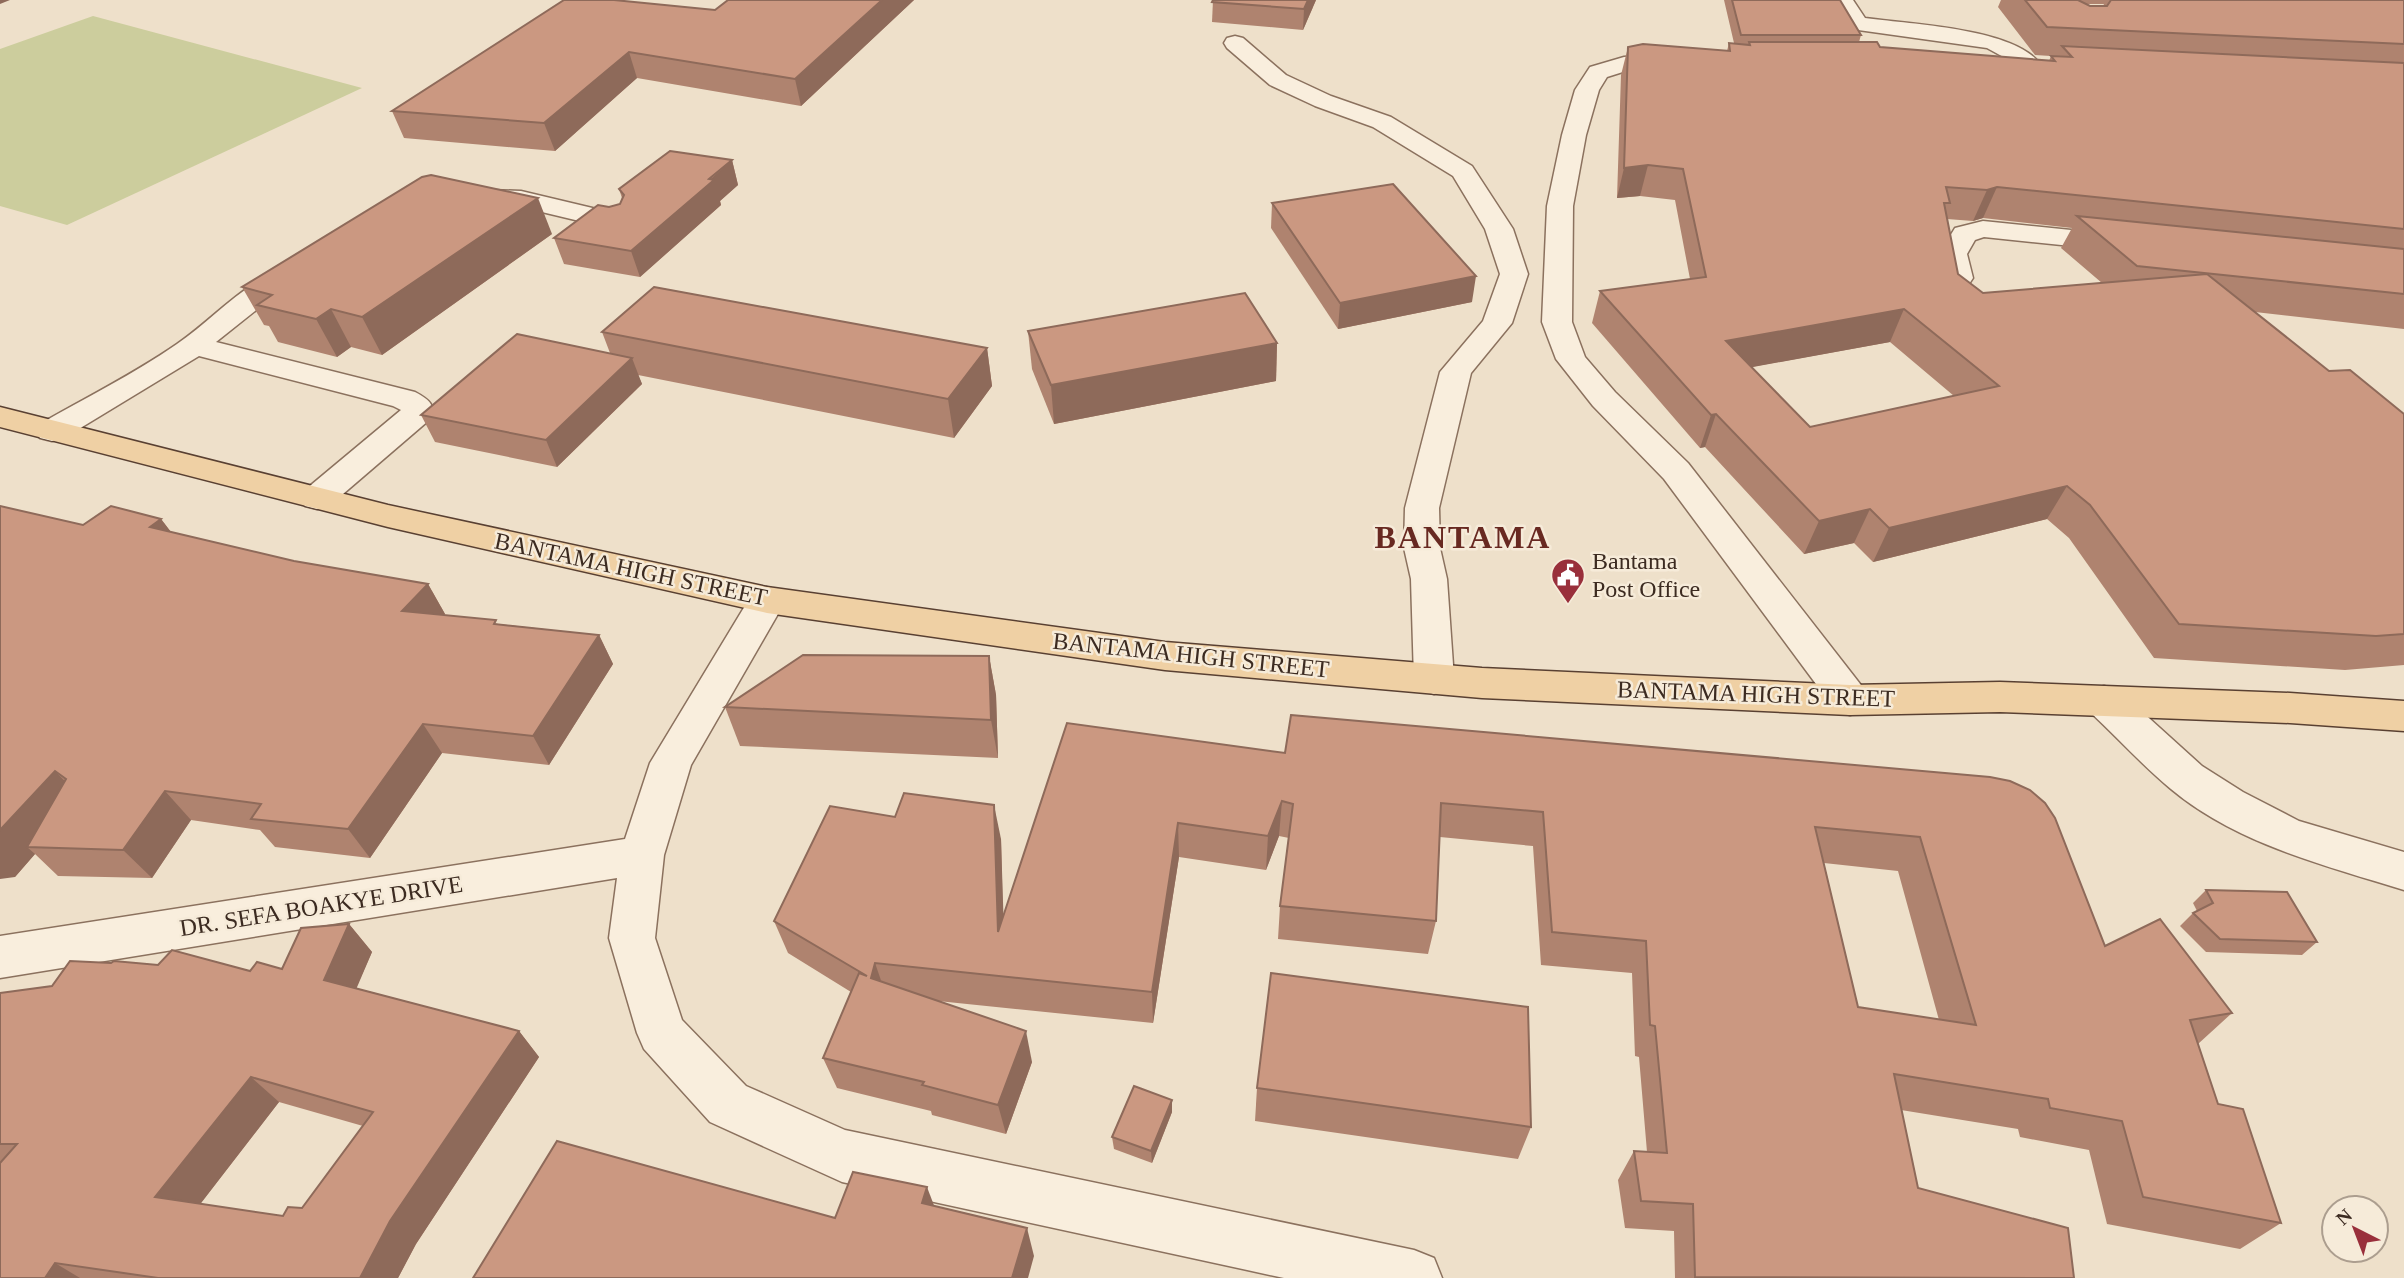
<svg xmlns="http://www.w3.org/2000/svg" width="2404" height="1278" viewBox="0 0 2404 1278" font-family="'Times New Roman',serif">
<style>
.green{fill:#cccd9d}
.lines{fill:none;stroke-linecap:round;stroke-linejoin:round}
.minor-casing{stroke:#8b715e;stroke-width:3}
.major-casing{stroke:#594032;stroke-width:3}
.minor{fill:#f9eedd;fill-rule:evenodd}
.major{fill:#efd0a4;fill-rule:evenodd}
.wall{fill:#af836f;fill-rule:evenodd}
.shaded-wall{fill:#8e6a5a}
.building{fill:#cb9881;stroke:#8e6a5a;stroke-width:2;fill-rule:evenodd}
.labels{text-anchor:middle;stroke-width:5;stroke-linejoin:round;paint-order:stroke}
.poi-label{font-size:24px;fill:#3c2b21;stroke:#f6ebd9;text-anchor:start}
.street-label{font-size:24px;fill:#3c2b21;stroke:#f6ebd9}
.district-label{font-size:32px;font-weight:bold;letter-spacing:2px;fill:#682921;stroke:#f6ebd9}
</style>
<rect width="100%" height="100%" fill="#eee0ca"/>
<!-- green -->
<polygon class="green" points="93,16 362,88 67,225 0,206 0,49"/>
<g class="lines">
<!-- minor casing -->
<g class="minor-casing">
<g id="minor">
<path d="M1833 0H1853L1865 18C1908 24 2015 28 2040 64L2037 69 2029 71 1987 48 1851 29 1841 18Z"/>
<polygon points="1235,36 1243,38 1286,75 1331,96 1391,117 1472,166 1513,229 1528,274 1512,323 1471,373 1439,508 1440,548 1447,579 1454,679 1448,689 1434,694 1420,689 1414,679 1411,579 1404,548 1405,508 1440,372 1483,321 1500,274 1485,229 1453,176 1373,127 1315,106 1270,85 1227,48 1224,43 1227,38"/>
<polygon points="1677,53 1685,55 1688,60 1685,65 1626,71 1607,77 1599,90 1586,135 1573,206 1572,322 1585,357 1615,392 1688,463 1864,689 1870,700 1864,711 1850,715 1836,711 1664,479 1593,406 1556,359 1542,322 1547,206 1562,135 1575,90 1590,67 1624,57"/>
<polygon points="488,190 521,191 626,216 630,222 626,228 617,230 521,207 479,204 475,198 479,192"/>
<polygon points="1983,221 2120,235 2130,237 2134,243 2130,249 2120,251 1984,237 1975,240 1967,254 1973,278 1969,284 1959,287 1949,284 1939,254 1955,228"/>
<path d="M293 266 303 268 307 274 303 280 265 303 216 342 415 392C428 399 439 406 428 421L329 506 317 509 305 506 300 498 305 490 401 410 393 406 199 356 64 438 52 441 40 438 36 431 40 424C85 398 134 374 177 344 214 319 248 277 293 266Z"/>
<polygon points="767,587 780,591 786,600 691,765 664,855 655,938 682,1020 746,1086 845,1130 1414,1250 1434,1258 1442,1278 1284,1278 842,1182 710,1122 644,1049 637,1033 609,938 617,878 0,978 0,936 625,839 650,763 754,591"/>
<path d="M2104 686 2118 690 2202 766 2243 792 2299 821 2404 852V890C2324 865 2237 844 2171 789 2142 765 2117 737 2090 712L2084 701 2090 690Z"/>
</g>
</g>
<!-- major casing -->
<g class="major-casing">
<polygon id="major" points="0,407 388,505 767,587 1165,642 1482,668 1850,685 2000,682 2290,693 2404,701 2404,731 2290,723 2000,712 1850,715 1482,698 1165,670 767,613 388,527 0,427"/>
</g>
<!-- minor -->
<use href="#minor" class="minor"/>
<!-- major -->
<use href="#major" class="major"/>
</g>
<!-- wall -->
<g class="wall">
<polygon points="728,0 914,0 801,106 637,78 555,151 404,138 392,111 715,10"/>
<polygon points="1213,0 1316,0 1303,30 1212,22"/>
<path d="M1724 0H1840L1861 35 1859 42 1880 47 2049 61 2051 56 2035 55 1998 7 2001 0H2404V329L2255 312 2329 371 2404 414V665L2345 670 2154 658 2069 538 2047 519 1873 562 1854 543 1804 554 1705 447 1700 448 1592 323 1600 291 1690 279 1675 200 1640 196 1617 198 1621 75 1628 47 1727 51 1729 43H1734ZM2087 4H2104L2103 6H2090ZM1983 218 2072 228 2061 248 2102 283 1983 293 1958 274 1947 219 1973 221ZM1890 342 1954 396 1810 427 1751 367Z"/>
<polygon points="732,160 738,185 720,201 721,205 640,277 564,264 554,238 609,207 620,204 622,198 619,189"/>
<polygon points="1272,203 1472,302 1338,329 1271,228"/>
<polygon points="552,234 382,355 351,347 337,357 278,342 269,326 264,325 242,287"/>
<polygon points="1028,331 1277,343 1276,381 1054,424 1032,369"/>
<polygon points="602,332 987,348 992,386 954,438 638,375 642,384 557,467 435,442 421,415 610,353"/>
<polygon points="161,519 171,532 294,561 428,584 445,614 444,615 498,624 599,635 613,664 549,765 442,753 370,858 275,847 260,830 191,820 152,878 58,876 35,854 15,877 83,525"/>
<polygon points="989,656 996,695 998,758 740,746 725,707"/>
<path d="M1285 753 1990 777 2105 946 2232 1013 2198 1044 2218 1104 2281 1223 2240 1249 2107 1224 2089 1150 2020 1137 2018 1129 1901 1110 1918 1188 2074 1278H1675L1674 1231 1625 1228 1618 1180 1634 1151 1647 1152 1639 1057 1635 1056 1632 973 1541 965 1533 846 1440 837 1436 921 1428 954 1278 939 1280 906 1289 838 1279 836 1266 870 1179 857 1153 1023 938 1001 1032 1062 1006 1134 932 1115 931 1111 837 1088 823 1058 851 992 788 953 774 921 1001 839 1003 917ZM1824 863 1898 871 1939 1020 1858 1007Z"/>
<polygon points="2206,890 2317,942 2302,955 2206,952 2180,926 2193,913 2197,911 2193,903"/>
<path d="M349 924 372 952 356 988 519 1031 539 1057 416 1244 398 1278H0V993L52 986 111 963 158 965 250 971 282 969ZM279 1102 363 1126 302 1208 283 1216 200 1204Z"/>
<polygon points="1257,1088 1531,1127 1518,1159 1255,1121"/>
<polygon points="1172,1100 1172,1112 1152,1163 1114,1149 1112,1137"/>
</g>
<!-- shaded-wall -->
<g class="shaded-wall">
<polygon points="0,0 10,0 0,4"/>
<polygon points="882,0 914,0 801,106 795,79"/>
<polygon points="1308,0 1316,0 1303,30 1304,9"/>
<polygon points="629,52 637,78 555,151 544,123"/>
<polygon points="732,160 738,185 720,201 721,205 640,277 631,251"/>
<polygon points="1648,165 1640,196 1617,198 1624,168"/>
<polygon points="1997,187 1983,218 1973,221 1987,190"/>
<polygon points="538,198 552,234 382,355 362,317"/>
<polygon points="1476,276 1472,302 1338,329 1340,303"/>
<polygon points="331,309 351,347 337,357 316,319"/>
<polygon points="1904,309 1890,342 1715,374 1726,341"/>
<polygon points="1277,343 1276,381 1054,424 1051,385"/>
<polygon points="987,348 992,386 954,438 948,399"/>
<polygon points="632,358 642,384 557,467 546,440"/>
<polygon points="1716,414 1705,447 1700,448 1711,415"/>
<polygon points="2067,486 2047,519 1873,562 1889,528"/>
<polygon points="1870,509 1854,543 1804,554 1819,521"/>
<polygon points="161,519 183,548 150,527"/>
<polygon points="428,584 445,614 420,641 402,611"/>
<polygon points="599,635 613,664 549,765 533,736"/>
<polygon points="989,656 996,695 998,758 991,720"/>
<polygon points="423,724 442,753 370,858 348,829"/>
<polygon points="55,771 83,800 27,847 35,854 15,877 0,879 0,830"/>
<polygon points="165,791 191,820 152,878 123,850"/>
<polygon points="1282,801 1279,836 1266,870 1268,836"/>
<polygon points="994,805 1001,839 1005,965 998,932"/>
<polygon points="1178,823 1179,857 1153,1023 1152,992"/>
<polygon points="349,924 372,952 349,1006 324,980"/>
<polygon points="875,963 886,995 871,978"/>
<polygon points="519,1031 539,1057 416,1244 398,1278 360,1278 390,1221"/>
<polygon points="1026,1031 1032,1062 1006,1134 998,1105"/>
<polygon points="251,1077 279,1102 188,1220 155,1197"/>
<polygon points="1172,1100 1172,1112 1152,1163 1151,1151"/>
<polygon points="927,1187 938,1216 922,1203"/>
<polygon points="1027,1228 1034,1256 1028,1278 1012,1278"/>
<polygon points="55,1263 80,1278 45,1278"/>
</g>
<!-- building -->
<g class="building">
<polygon points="564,0 614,0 715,10 728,0 882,0 795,79 629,52 544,123 392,111"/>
<polygon points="1213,0 1308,0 1304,9 1212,2"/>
<polygon points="1732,0 1840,0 1861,35 1741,35"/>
<polygon points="2025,0 2078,0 2090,6 2107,6 2111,0 2404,0 2404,44 2047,27"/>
<path d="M1749 42H1877L1880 47 2055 61 2051 56 2072 57 2062 46 2404 63V229L1997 187 1987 190 1946 187 1950 203H1944L1958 274 1983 293 2207 274 2329 371 2350 370 2404 414V634L2376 636 2179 624 2090 505 2067 486 1889 528 1870 509 1819 521 1716 414 1711 415 1600 291 1706 277 1683 169 1648 165 1624 168 1628 47 1643 44 1730 51 1729 43 1750 45ZM1904 309 1999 386 1810 427 1726 341Z"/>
<polygon points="670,151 732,160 709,179 714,180 631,251 554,238 598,205 609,207 620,204 624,195 619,189"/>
<polygon points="431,175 538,198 362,317 331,309 316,319 257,305 272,295 242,287 422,177"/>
<polygon points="1393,184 1476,276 1340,303 1272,203"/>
<polygon points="2077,216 2404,249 2404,294 2137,266"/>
<polygon points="654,287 987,348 948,399 602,332"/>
<polygon points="1245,293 1277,343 1051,385 1028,331"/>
<polygon points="517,334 632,358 546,440 421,415"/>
<polygon points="0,506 83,525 111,506 161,519 150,527 294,561 428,584 402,611 496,620 494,624 599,635 533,736 423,724 348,829 251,819 261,804 165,791 123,850 27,847 66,779 55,771 0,830"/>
<polygon points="803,655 989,656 991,720 725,707"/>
<path d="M1291 715 1990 777 2010 781 2030 790 2045 803 2055 818 2105 946 2160 919 2232 1013 2190 1020 2218 1104 2243 1109 2281 1223 2143 1197 2122 1121 2050 1108 2048 1099 1894 1074 1918 1188 2068 1228 2074 1278 1695 1277 1693 1204 1641 1201 1634 1151 1667 1153 1655 1026 1650 1025 1646 941 1552 932 1543 812 1441 803 1436 921 1280 906 1293 804 1282 801 1268 836 1178 823 1152 992 875 963 871 978 1026 1031 998 1105 922 1085 924 1082 823 1058 859 973 867 976 774 921 830 806 895 817 904 793 994 805 998 932 1067 723 1285 753ZM1815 827 1920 837 1976 1025 1858 1007Z"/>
<polygon points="2206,890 2287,892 2317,942 2220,939 2193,913 2213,903"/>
<path d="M349 924 324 980 519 1031 390 1221 360 1278H158L55 1263 45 1278H0V1163L17 1144H0V993L52 986 70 961 111 963 114 961 158 965 172 950 250 971 257 962 282 969 301 928ZM251 1077 373 1112 302 1208 288 1207 283 1216 155 1197Z"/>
<polygon points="1271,973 1528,1007 1531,1127 1257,1088"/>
<polygon points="1134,1086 1172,1100 1151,1151 1112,1137"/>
<polygon points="557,1141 835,1218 853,1172 927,1187 922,1203 1027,1228 1012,1278 473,1278"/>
</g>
<!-- icons -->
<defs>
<g id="civic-pin" transform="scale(1.75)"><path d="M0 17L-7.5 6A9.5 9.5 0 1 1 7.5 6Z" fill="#992f3b" stroke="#f6ebd9"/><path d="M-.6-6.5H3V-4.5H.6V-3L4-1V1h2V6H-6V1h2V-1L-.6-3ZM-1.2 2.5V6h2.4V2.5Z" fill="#fff"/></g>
</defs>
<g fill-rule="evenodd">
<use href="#civic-pin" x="1568" y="575"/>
</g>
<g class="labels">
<!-- poi labels -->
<g class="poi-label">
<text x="1592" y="569">Bantama<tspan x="1592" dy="28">Post Office</tspan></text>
</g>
<!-- street labels -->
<g class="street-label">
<text transform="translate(631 569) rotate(12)" y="8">BANTAMA HIGH STREET</text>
<text transform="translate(1191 655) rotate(6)" y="8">BANTAMA HIGH STREET</text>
<text transform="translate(1756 694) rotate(2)" y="8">BANTAMA HIGH STREET</text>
<text transform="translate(321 906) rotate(-9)" y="8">DR. SEFA BOAKYE DRIVE</text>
</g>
<!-- district labels -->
<g class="district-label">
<text x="1463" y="548">BANTAMA</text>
</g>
</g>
<!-- north arrow -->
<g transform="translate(2355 1229) rotate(318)"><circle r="33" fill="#f6ebd9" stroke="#ac9e8f" stroke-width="2"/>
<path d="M0-5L12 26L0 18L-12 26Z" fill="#992f3b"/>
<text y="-10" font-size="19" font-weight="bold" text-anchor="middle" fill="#3c2b21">N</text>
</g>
</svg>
